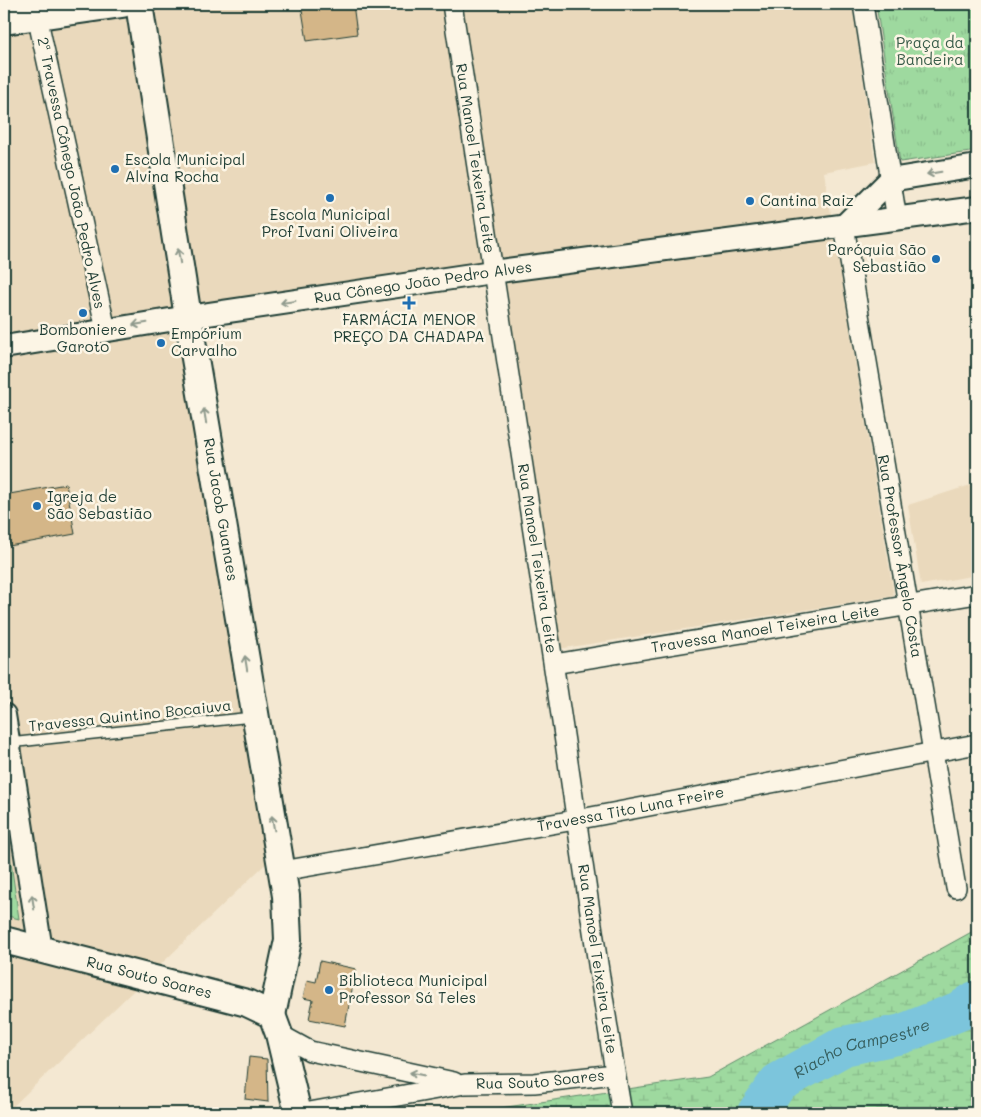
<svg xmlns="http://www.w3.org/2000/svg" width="981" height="1117" viewBox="0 0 981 1117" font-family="Mali,sans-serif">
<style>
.built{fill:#ead9bc}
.wetland{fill:url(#wetland-marsh);stroke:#5e8b6a}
.park{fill:url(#park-tufts);stroke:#5e8b6a}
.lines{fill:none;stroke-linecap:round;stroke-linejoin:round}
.river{stroke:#7bc5dc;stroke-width:40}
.building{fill:#d4b688;stroke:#1f3d34}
.service-casing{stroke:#1f3d34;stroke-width:12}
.minor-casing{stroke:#1f3d34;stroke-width:22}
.tertiary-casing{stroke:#1f3d34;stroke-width:26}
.secondary-casing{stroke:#1f3d34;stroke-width:30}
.service{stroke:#fcf5e5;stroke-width:9}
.minor{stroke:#fcf5e5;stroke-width:19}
.tertiary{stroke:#fcf5e5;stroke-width:22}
.secondary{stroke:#fcf5e5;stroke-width:26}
.oneway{stroke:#8e998c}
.poi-dot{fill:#1f6fb2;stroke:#fcf5e5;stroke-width:2}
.labels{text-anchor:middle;stroke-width:5;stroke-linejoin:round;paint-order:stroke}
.park-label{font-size:15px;fill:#385c49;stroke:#fcf5e5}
.street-label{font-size:15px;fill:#1f3d34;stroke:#fcf5e5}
.poi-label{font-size:15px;fill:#1f3d34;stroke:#fcf5e5;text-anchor:start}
.water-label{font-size:16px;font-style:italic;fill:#365f5e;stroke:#fcf5e5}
</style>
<defs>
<pattern id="wetland-marsh" width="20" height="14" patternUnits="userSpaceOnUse" patternTransform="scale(1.25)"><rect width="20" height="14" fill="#9ed99f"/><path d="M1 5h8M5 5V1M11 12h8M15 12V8" fill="none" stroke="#88bb8a"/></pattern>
<pattern id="park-tufts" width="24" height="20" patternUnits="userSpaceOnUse" patternTransform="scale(1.25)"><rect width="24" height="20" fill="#9ed99f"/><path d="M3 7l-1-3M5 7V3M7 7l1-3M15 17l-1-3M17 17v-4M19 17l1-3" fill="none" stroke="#88bb8a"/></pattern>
</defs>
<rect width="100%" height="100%" fill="#f4e8d2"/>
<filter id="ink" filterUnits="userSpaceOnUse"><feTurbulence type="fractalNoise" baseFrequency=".02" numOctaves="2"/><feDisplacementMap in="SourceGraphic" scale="10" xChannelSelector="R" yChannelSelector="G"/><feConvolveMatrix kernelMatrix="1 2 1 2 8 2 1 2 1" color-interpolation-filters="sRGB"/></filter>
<g filter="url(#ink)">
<!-- built -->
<g class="built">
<polygon points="4,4 852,4 875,162 824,172 894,596 558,649 487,282 200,323 280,850 6,1113 4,1113"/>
<polygon points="977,483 977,575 921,585 908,505"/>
</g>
<!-- wetland -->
<polygon class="wetland" points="977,929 977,1113 467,1113 708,1077"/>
<!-- park -->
<g class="park">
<polygon points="876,4 977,4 977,151 900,162"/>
<polygon points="4,814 19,919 4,915"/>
</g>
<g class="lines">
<!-- river -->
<path class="river" id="s1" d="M757 1113 778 1083 844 1046 902 1034 962 1010 977 1000"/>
</g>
<!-- building -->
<g class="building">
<polygon points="301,4 353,4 357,34 307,41"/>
<polygon points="66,484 75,534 9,546 4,517 4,495"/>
<polygon points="320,961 356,969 345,1026 309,1019 313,1000 303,998 307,980 316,982"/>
<polygon points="249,1057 267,1059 268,1102 245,1099"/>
</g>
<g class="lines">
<!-- service casing -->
<g class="service-casing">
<polyline id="service" points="9,743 252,717"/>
</g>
<!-- minor casing -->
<g class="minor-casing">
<g id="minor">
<path id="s2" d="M452 4C484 223 520 442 553 662 576 812 596 963 622 1113"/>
<polyline points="863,4 897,220"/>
<polyline points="37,16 106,330"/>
<path id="s3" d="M844 226 956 888"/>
<path id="s4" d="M554 664 977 594"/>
<path id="s5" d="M282 871 575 820 977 744"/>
<polyline points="279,1034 310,1051 454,1082"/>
<path id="s6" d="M304 1113 465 1084 534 1083 615 1074"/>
</g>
</g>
<!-- tertiary casing -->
<g class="tertiary-casing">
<g id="tertiary">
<polyline points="844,226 890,180 977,166"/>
<path id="s7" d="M4 347 188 317 492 272 977 208"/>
<polyline points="4,715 41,950"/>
</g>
</g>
<!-- secondary casing -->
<g class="secondary-casing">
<g id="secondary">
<path id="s8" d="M139 4 188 317 286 896 288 940 272 1015"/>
<polyline points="4,21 122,4"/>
<path id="s9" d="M4 940 247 1003 272 1015 279 1034 298 1113"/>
</g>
</g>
<!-- service -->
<use href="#service" class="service"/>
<!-- minor -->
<use href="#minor" class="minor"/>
<!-- tertiary -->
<use href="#tertiary" class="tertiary"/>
<!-- secondary -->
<use href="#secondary" class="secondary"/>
</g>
<!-- one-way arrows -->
<defs><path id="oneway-shaft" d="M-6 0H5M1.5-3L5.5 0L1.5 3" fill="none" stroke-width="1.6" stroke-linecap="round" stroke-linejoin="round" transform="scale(1.25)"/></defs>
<g class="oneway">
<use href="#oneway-shaft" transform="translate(934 173) rotate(171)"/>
<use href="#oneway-shaft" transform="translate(179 256) rotate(-99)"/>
<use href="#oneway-shaft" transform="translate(288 302) rotate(172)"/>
<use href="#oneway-shaft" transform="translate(140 324) rotate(171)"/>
<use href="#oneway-shaft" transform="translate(205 416) rotate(-99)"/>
<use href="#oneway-shaft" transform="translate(246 663) rotate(-99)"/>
<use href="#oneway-shaft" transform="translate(273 823) rotate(-100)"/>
<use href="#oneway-shaft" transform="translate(33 902) rotate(-99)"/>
<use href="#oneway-shaft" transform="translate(417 1074) rotate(-168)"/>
</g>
</g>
<!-- markers -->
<g class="poi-dot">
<circle cx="115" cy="169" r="5"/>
<circle cx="330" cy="198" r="5"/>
<circle cx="750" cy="201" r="5"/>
<circle cx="936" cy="259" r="5"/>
<path d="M406.5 295.5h5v5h5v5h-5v5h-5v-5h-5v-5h5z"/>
<circle cx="83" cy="313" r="5"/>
<circle cx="161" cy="343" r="5"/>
<circle cx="37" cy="506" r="5"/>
<circle cx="329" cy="990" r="5"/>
</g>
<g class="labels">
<!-- park labels -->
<g class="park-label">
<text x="930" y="48">Praça da<tspan x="930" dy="17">Bandeira</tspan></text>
</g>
<!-- street labels -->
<g class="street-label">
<text dy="5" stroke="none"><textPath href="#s2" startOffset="156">Rua Manoel Teixeira Leite</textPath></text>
<text transform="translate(71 173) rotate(78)" y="5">2ª Travessa Cônego João Pedro Alves</text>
<text dy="5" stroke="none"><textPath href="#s7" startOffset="424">Rua Cônego João Pedro Alves</textPath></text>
<text dy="5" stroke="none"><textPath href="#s8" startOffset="512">Rua Jacob Guanaes</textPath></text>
<text dy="5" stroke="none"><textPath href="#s3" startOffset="335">Rua Professor Ângelo Costa</textPath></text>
<text dy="5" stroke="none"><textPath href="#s2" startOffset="561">Rua Manoel Teixeira Leite</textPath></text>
<text dy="5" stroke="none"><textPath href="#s4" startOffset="214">Travessa Manoel Teixeira Leite</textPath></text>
<text transform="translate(130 716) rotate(-6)" y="5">Travessa Quintino Bocaiuva</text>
<text dy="5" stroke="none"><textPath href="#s5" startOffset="354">Travessa Tito Luna Freire</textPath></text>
<text dy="5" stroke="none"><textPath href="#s2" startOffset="966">Rua Manoel Teixeira Leite</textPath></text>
<text dy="5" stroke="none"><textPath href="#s9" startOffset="150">Rua Souto Soares</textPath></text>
<text dy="5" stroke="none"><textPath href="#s6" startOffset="239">Rua Souto Soares</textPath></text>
</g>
<!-- poi labels -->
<g class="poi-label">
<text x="125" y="165">Escola Municipal<tspan x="125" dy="17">Alvina Rocha</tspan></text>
<text x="760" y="206">Cantina Raiz</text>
<text x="330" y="220" text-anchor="middle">Escola Municipal<tspan x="330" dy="17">Prof Ivani Oliveira</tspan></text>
<text x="926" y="255" text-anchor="end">Paróquia São<tspan x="926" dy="17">Sebastião</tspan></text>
<text x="409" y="325" text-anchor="middle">FARMÁCIA MENOR<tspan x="409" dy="17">PREÇO DA CHADAPA</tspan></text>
<text x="83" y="335" text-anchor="middle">Bomboniere<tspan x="83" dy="17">Garoto</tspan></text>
<text x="171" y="339">Empórium<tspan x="171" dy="17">Carvalho</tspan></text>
<text x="47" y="502">Igreja de<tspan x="47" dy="17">São Sebastião</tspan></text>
<text x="339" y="986">Biblioteca Municipal<tspan x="339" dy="17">Professor Sá Teles</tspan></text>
</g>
<!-- water labels -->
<g class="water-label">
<text dy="6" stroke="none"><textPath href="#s1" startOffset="128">Riacho Campestre</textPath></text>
</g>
</g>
<!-- margin -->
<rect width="981" height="1117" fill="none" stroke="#fcf5e5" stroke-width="20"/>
<rect x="10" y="10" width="961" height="1097" fill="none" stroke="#1f3d34" stroke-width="2" filter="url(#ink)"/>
</svg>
